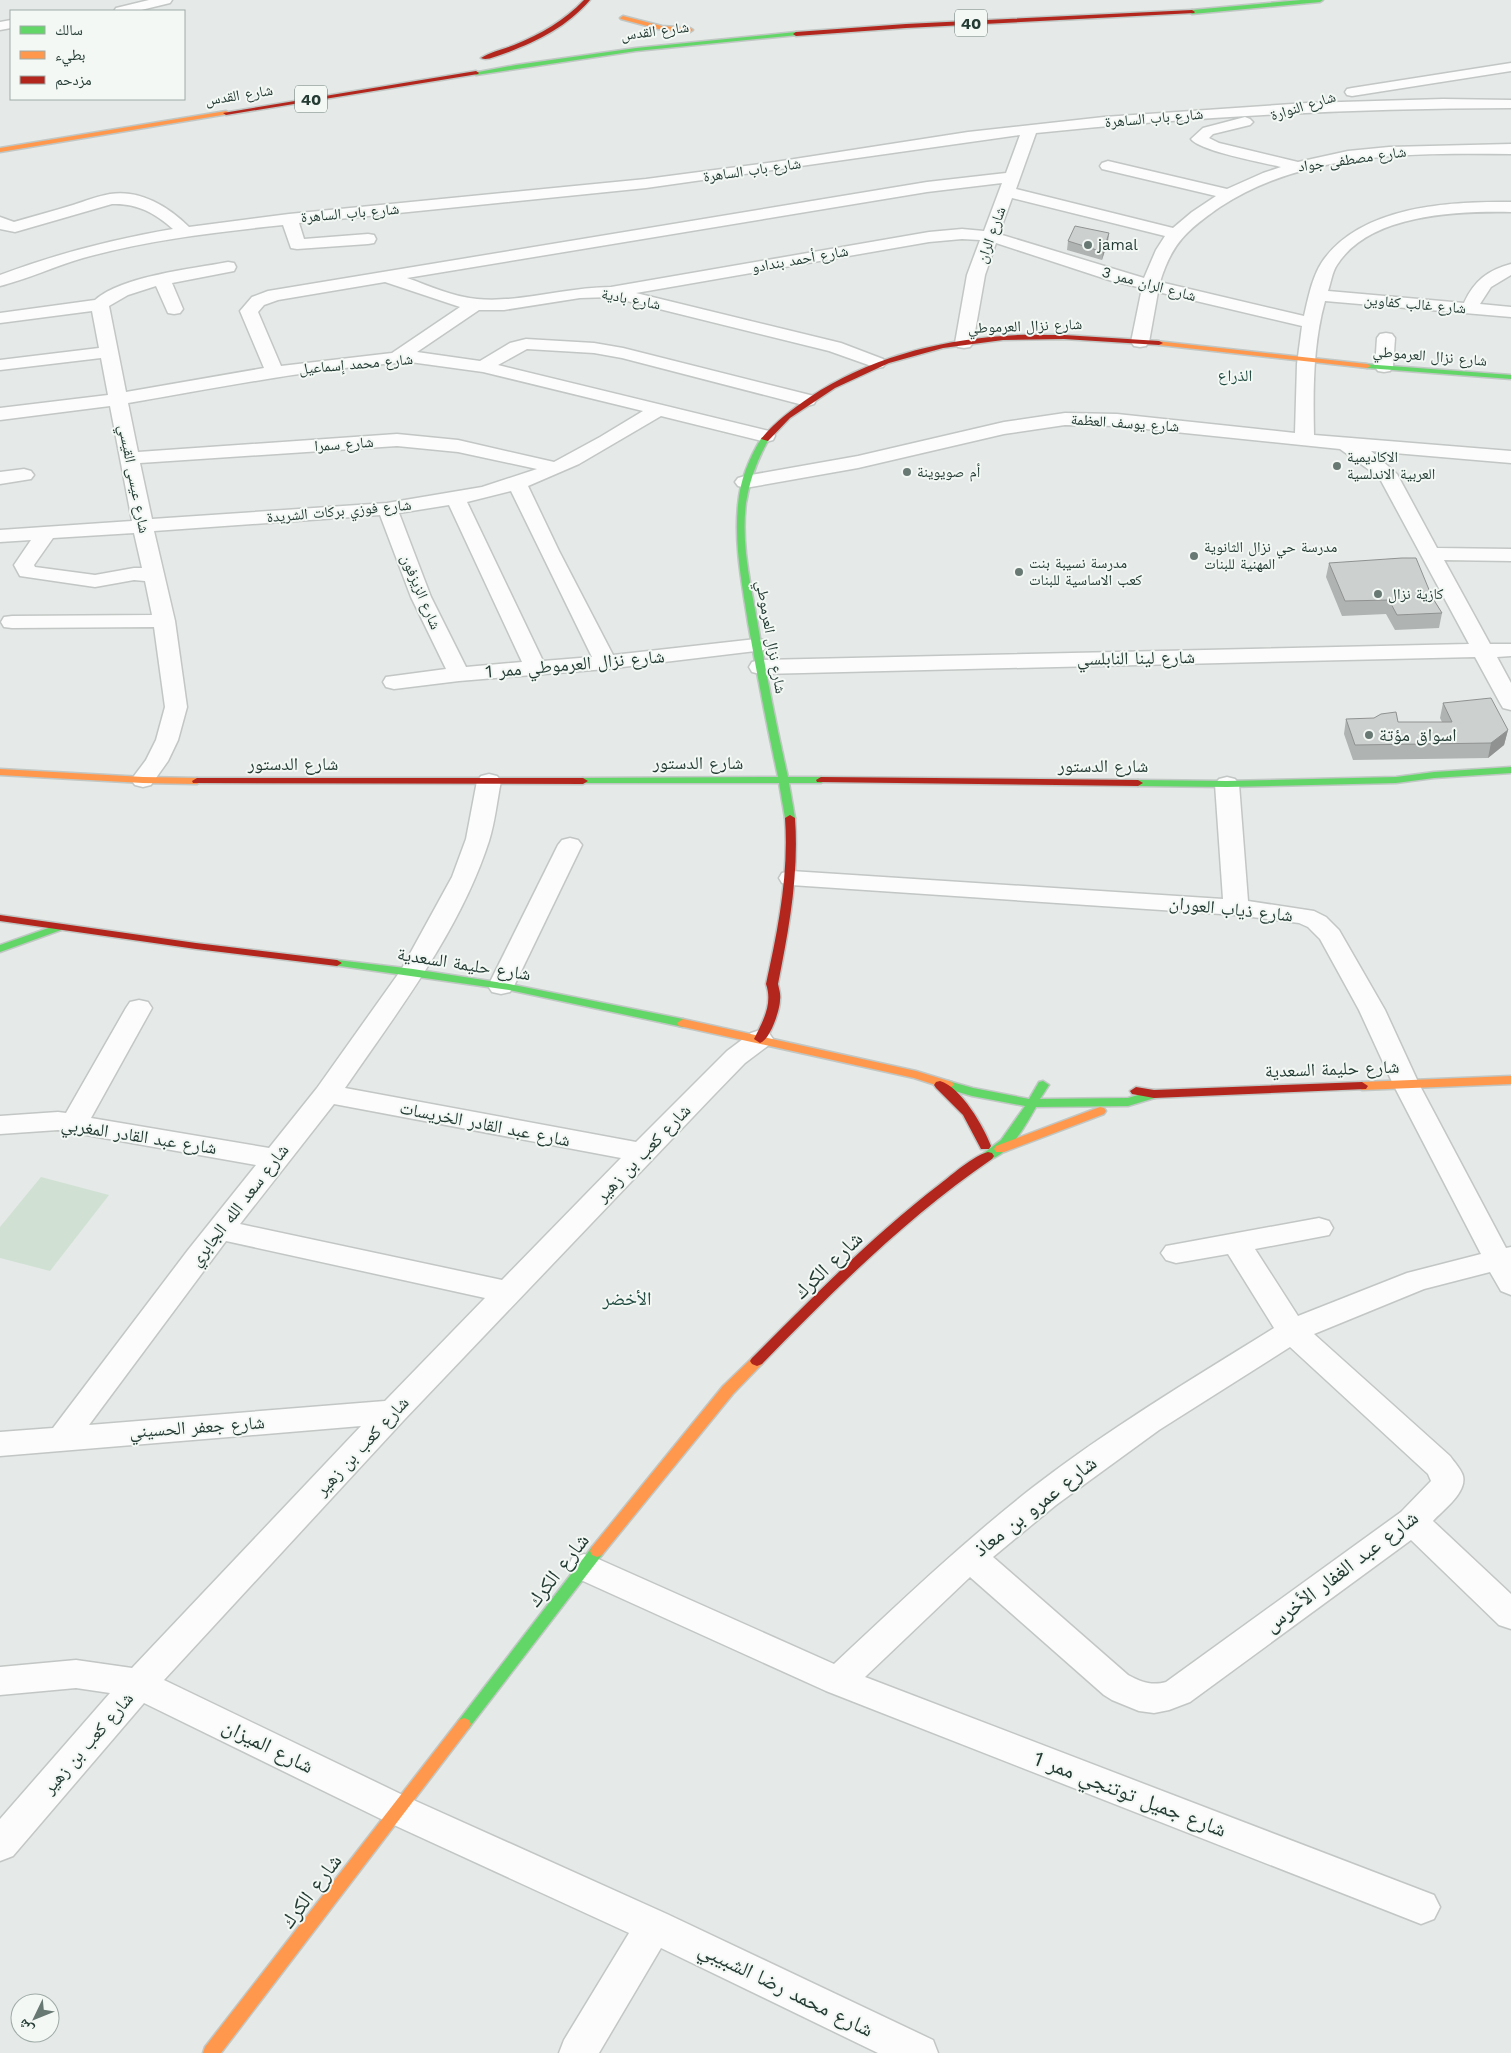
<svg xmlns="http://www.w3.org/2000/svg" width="1511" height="2053" viewBox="0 0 1511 2053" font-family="'Work Sans','Noto Naskh Arabic',sans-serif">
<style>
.green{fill:#d0e1d4}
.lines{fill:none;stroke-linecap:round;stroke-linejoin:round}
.street-casing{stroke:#c2c6c4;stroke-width:3}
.fast-casing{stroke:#c0c7c4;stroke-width:3}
.slow-casing{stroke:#c0c7c4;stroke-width:3}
.jam-casing{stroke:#c0c7c4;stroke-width:3}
.street{fill:#fbfcfb;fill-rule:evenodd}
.fast{fill:#63d668;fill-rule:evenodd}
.slow{fill:#ff974d;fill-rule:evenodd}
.jam{fill:#b3261e;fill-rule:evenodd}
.wall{fill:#afb3b1}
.shaded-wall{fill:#8f9290}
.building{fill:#ccd0ce;stroke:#8f9290}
.poi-dot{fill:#687873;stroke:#f3f8f5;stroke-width:2}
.labels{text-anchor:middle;stroke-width:4;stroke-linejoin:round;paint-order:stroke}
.far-street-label{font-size:15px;fill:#243b34;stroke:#f3f8f5}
.far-poi-label{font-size:15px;fill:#243b34;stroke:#f3f8f5;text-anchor:start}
.shield{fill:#f3f8f5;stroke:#62746e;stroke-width:1}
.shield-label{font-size:16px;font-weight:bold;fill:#243b34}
.far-neighbourhood-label{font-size:16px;fill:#224b40;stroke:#f3f8f5}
.street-label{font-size:18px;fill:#243b34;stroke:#f3f8f5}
.poi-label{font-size:18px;fill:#243b34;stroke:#f3f8f5;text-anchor:start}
.neighbourhood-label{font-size:19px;fill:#224b40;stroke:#f3f8f5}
.near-street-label{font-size:21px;fill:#243b34;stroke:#f3f8f5}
</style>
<rect width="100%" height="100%" fill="#e5e9e7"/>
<!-- green -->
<polygon class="green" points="41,1177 109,1195 50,1271 0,1258 0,1227"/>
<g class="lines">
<!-- street casing -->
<g class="street-casing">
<g id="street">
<polygon points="149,0 172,0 170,3 137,11 114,11 116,8"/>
<polygon points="11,20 11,28 0,30 0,22"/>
<polygon points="1511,63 1511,71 1352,96 1347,95 1345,92 1347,89 1352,88"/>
<path d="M1443 99 1511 100V108C1352 108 1194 117 1036 133L1016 189 1173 228 1192 212 1216 196 1102 169 1100 166 1102 163 1108 161 1227 189 1263 173 1281 167C1264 163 1200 151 1191 139L1203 128 1245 117 1250 119 1253 122 1250 125 1213 134 1209 138 1219 143 1298 162 1348 151 1389 147 1511 144V154C1413 153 1305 151 1220 207 1187 230 1172 243 1160 282L1304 316C1308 299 1312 277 1322 262 1360 206 1449 201 1511 202V212C1457 211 1369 214 1337 265 1332 272 1331 283 1328 291L1464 303C1474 281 1488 270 1511 264V275L1491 287 1480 304 1511 307V317L1325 301C1313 344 1313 390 1314 435L1511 451V463L1371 451 1397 474 1437 548 1511 549V561L1444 560 1490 644H1511V656L1497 657 1511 683V710L1503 708 1500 703 1475 657 760 674 752 672 749 667 752 662 760 660 1469 644 1379 477 1340 449 1117 426 1065 425 1004 434 858 468 745 488 738 486 735 482 738 478 745 476 858 456 1004 422 1065 413 1117 414 1295 433 1297 364 1302 326 1158 292 1149 342 1146 346 1140 347 1134 346 1131 342 1142 288 1112 281 996 243 985 275 973 343 970 347 964 348 958 347 955 343 967 275 980 240 962 239 929 242 636 293 841 343 883 359 886 363 883 367 877 368 829 351 611 297 580 298 504 310H479L417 352 480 361 510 343 526 339 594 343 623 348 814 396 816 400 814 404 807 406 622 358 594 353 527 349 498 365 773 432 775 436 773 440 766 442 661 416 579 464 528 486 559 551 613 655 756 639 764 640 767 645 764 650 606 669 459 681 394 689 386 687 383 682 386 677 446 669 411 597 380 515 154 531 175 621 187 707 178 740 168 761 151 785 143 787 135 785 131 780 146 760 156 740 165 707 154 627 12 628 4 627 1 622 4 617 12 616 152 615 145 581 134 580 95 587 20 576 14 565 31 540 0 542V530L132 521 110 406 0 420V408L108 395 101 358 0 370V360L99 348 92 311 0 323V313L95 300C122 276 192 269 228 262L234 263 236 267 234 271 172 283 183 309 180 313 174 314 168 313 156 286 128 295 109 306 126 392 264 368 240 311 252 297 268 291 927 182 1006 173 1020 135 646 188 299 223 304 239 368 234 374 235 376 239 374 243 368 244 297 249 291 248 283 225C216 232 148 240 83 258 55 266 28 279 0 286V275C56 254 114 239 173 229 155 213 137 203 112 204L15 232 0 229V217L14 222C34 216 54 211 73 205 85 201 98 196 110 194 140 189 169 207 189 227L289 214 646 179 775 162 968 132 1104 117 1307 103ZM1002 183 984 231 962 229 929 232 611 287C566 287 522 303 477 299 453 297 430 286 407 278L927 192ZM1012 198 1165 236 1156 250 1144 278 999 234ZM385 282 460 307 392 353 281 366 258 312 264 305 278 300ZM410 362 483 372 643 411 600 437 554 462 458 440 397 434 138 452 128 403C222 387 315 368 410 362ZM397 446 458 452 537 469 482 487 387 503 152 519 140 463ZM511 491 592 657 543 661 467 502ZM449 505 522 662 466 667 431 597 399 513ZM134 533 142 568H134L95 575 35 567 34 565 53 538Z"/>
<polygon points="1386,333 1392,334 1395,338 1393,367 1390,371 1384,372 1378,371 1375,367 1377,338 1380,334"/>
<polygon points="24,469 31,471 34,475 31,479 0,484 0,472"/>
<path d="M489 774 497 776 501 781C497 801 495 822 489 841 460 931 398 1011 345 1088L636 1142 727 1051 751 1033 760 1030 769 1033 773 1039 769 1045 745 1063 713 1096 404 1420 164 1680 409 1798 667 1914 933 2040 938 2053H878L661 1948 599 2053H559L564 2040 629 1933 383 1820 144 1703 13 1856 0 1861V1819L110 1693 76 1688 0 1695V1667L76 1660 132 1668 361 1426 0 1456V1432L53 1428 188 1250 256 1165 58 1130 0 1134V1116L58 1112 66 1113 126 1008 130 1002 139 1000 148 1002 152 1008 91 1118 269 1148 317 1088 401 970 452 877 466 839 477 781 481 776ZM334 1104 621 1158 502 1280 240 1224ZM226 1241 485 1298 385 1401 89 1425Z"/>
<path d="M1227 777 1235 779 1239 784 1248 901 1314 911 1326 917 1339 930 1385 1010 1419 1084 1506 1248 1511 1247V1295L1501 1291 1490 1272 1424 1289 1314 1334 1450 1456C1454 1462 1461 1469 1463 1476 1467 1493 1443 1510 1433 1521L1511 1594V1629L1499 1625 1411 1540 1190 1702 1169 1710 1154 1713 1139 1711 1112 1700 1104 1695 970 1577 865 1677 1434 1895 1440 1907 1434 1919 1421 1924 826 1691 572 1576 568 1567 572 1558 584 1554 596 1558 834 1664C899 1603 962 1543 1032 1488 1108 1429 1192 1379 1274 1328L1228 1254 1176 1263 1166 1260 1161 1253 1166 1246 1319 1218 1329 1221 1333 1228 1329 1235 1255 1249 1298 1316 1407 1273 1481 1254 1393 1084 1359 1010 1320 939 1308 927 1299 923 1236 915 791 885 782 883 779 878 782 873 791 871 1223 899 1215 784 1219 779ZM1290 1347 1428 1474 1431 1481 1401 1512 1166 1682C1152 1686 1141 1682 1128 1675L993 1557 1056 1505 1159 1430Z"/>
<polygon points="570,838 578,840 582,845 514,986 510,992 501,994 492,992 488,986 558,845 562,840"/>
</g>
</g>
<!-- fast casing -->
<g class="fast-casing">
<g id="fast">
<polygon points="1301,0 1323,0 1320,2 1192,14 1189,12 1192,10"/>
<polygon points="796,32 798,33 798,35 636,51 476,75 473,73 516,65 636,48"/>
<polygon points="1364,364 1511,375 1511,379 1367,368 1363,366"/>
<path d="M762 437 769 439C757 460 750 479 746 503 741 542 750 582 757 620 766 673 776 725 788 777H821L826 780 821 783H789L795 818 790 821 785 818 779 783H579L578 781 579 779 583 778 778 777C767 726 757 675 748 623 742 584 734 544 738 505 740 480 749 458 762 437Z"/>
<polygon points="1511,767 1511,773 1434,778 1396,783 1227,787 1138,786 1133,783 1138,780 1227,781 1396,777 1434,772"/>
<polygon points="57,925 62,928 61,930 0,952 0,945"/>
<polygon points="337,960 413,969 509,984 683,1019 689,1023 683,1027 509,990 333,965 332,963 333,961"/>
<path d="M948 1081 973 1088 1029 1099 1039 1082 1043 1081 1049 1085 1040 1099 1128 1098 1154 1090 1160 1094 1158 1097 1128 1106 1036 1107C1025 1126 1011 1154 988 1160L984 1159 982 1156 984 1153 1001 1140 1025 1106 972 1096 944 1088 942 1085 944 1082Z"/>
<polygon points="597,1545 602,1547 604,1551 602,1555 469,1728 464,1730 459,1728 457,1724 459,1720 592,1547"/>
</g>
</g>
<!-- slow casing -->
<g class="slow-casing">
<g id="slow">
<polygon points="623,16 662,26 690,28 693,30 690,32 662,30 621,19 620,18"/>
<polygon points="226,111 229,113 228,114 0,152 0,148"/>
<polygon points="1156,341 1367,364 1371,366 1367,368 1159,345 1155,343"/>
<polygon points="0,769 143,777 197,778 202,781 197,784 143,783 0,775"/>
<polygon points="683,1019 916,1071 952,1082 954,1085 948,1089 914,1078 679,1026 677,1023"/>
<polygon points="1511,1076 1511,1084 1362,1090 1356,1086 1362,1082"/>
<polygon points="1100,1107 1104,1108 1106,1111 1104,1114 1004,1152 996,1152 994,1149 996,1146"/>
<polygon points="757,1356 762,1358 764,1361 762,1364 733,1394 602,1555 597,1557 592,1555 590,1551 592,1547 723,1386 752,1358"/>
<polygon points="464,1718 469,1720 471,1724 469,1728 221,2053 203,2053 205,2047 459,1720"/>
</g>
</g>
<!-- jam casing -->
<g class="jam-casing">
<g id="jam">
<path d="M584 0H590C567 27 536 42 503 54 496 56 487 61 481 58 490 52 504 49 514 45 541 34 564 21 584 0Z"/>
<polygon points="1192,10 1195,12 1194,13 906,28 796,36 793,34 796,32 906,24"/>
<polygon points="476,71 479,73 478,74 226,115 223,113"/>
<path d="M1064 335 1159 341 1163 343 1159 345 1064 339 1003 340 943 348 889 363 835 388 790 418 768 441 761 439C775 422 791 410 810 397 867 359 935 341 1003 336 1023 334 1044 335 1064 335Z"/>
<polygon points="821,777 1138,780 1143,783 1138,786 817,782 816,780"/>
<polygon points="197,778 583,778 588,781 583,784 193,783 192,781"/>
<path d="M790 815 795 818C799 875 789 929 778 984 779 989 781 994 780 1000 780 1010 770 1040 760 1043L754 1039C763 1021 773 1004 766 984 778 929 789 875 785 818Z"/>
<polygon points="0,915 196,943 337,960 342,963 337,966 196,949 0,921"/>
<path d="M940 1081C961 1087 984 1127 991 1146L989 1149H981L963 1115 936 1088 934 1085 936 1082Z"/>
<polygon points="1362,1082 1368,1086 1366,1089 1154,1098 1132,1094 1130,1091 1136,1087 1154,1090"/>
<path d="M988 1152 992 1153 994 1156 992 1159C906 1218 834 1290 762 1364L757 1366 752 1364 750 1361 752 1358C813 1297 872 1236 940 1184 953 1174 973 1156 988 1152Z"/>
</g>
</g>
<!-- street -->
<use href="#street" class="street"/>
<!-- fast -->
<use href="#fast" class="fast"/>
<!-- slow -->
<use href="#slow" class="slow"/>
<!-- jam -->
<use href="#jam" class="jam"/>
</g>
<!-- wall -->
<g class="wall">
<polygon points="1068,241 1108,241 1102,260 1067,250"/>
<polygon points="1329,563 1432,597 1442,613 1439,628 1395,630 1386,614 1342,616 1326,577"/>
<polygon points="1443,703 1508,730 1504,745 1488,758 1353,760 1344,734 1346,719 1398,722 1442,722 1440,718"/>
</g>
<!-- shaded-wall -->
<g class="shaded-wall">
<polygon points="1109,233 1108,241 1102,260 1103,252"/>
<polygon points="1508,730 1504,745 1488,758 1491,743"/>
</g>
<!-- building -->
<g class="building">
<polygon points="1075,226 1109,233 1103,252 1068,241"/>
<polygon points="1402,558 1416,558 1432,597 1442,613 1397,615 1389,600 1345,601 1329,563"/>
<polygon points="1491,698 1508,730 1491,743 1355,745 1346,719 1374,718 1381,714 1396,712 1398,722 1452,722 1443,703"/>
</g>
<!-- markers -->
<g class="poi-dot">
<circle cx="1088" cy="245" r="5"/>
<circle cx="1337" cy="466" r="5"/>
<circle cx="907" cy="472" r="5"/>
<circle cx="1194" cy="556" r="5"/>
<circle cx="1019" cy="572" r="5"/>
<circle cx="1378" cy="594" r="5"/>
<circle cx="1369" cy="735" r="5"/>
</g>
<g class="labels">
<!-- far-street labels -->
<g class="far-street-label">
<text transform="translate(655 31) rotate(-7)" y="5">شارع القدس</text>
<text transform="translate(239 95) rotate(-9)" y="5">شارع القدس</text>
<text transform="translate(1303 106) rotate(-17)" y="5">شارع النوارة</text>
<text transform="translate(1154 118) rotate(-5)" y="5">شارع باب الساهرة</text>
<text transform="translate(1352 159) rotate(-8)" y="5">شارع مصطفى جواد</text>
<text transform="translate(752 170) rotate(-8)" y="5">شارع باب الساهرة</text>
<text transform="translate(350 213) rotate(-5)" y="5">شارع باب الساهرة</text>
<text transform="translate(991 235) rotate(-70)" y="5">شارع الران</text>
<text transform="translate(800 259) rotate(-10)" y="5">شارع أحمد بندادو</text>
<text transform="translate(1149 284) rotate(15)" y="5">شارع الران ممر 3</text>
<text transform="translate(631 299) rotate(11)" y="5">شارع بادية</text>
<text transform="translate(1415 304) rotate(5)" y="5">شارع غالب كفاوين</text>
<text transform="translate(1025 326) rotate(-2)" y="5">شارع نزال العرموطي</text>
<text transform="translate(1430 356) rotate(5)" y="5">شارع نزال العرموطي</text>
<text transform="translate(356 364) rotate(-5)" y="5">شارع محمد إسماعيل</text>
<text transform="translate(1125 423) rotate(4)" y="5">شارع يوسف العظمة</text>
<text transform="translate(344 444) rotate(-4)" y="5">شارع سمرا</text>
<text transform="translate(134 479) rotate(79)" y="5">شارع عيسى القيسي</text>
<text transform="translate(339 511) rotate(-5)" y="5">شارع فوزي بركات الشريدة</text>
<text transform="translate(421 592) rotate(67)" y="5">شارع الزيزفون</text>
<text transform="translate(771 637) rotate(80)" y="5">شارع نزال العرموطي</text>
</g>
<!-- far-poi labels -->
<g class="far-poi-label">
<text x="1098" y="250">jamal</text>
<text x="1347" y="462">الاكاديمية<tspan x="1347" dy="17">العربية الاندلسية</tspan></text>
<text x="917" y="477">أم صويوينة</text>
<text x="1204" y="552">مدرسة حي نزال الثانوية<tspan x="1204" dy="17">المهنية للبنات</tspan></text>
<text x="1029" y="568">مدرسة نسيبة بنت<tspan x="1029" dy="17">كعب الاساسية للبنات</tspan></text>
<text x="1388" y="599">كازية نزال</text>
</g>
<!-- shield labels -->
<g class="shield">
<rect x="955" y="9.5" width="32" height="27" rx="4"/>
<rect x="295" y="85.5" width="32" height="27" rx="4"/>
</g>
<g class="shield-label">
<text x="971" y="29">40</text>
<text x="311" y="105">40</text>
</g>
<!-- far-neighbourhood labels -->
<g class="far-neighbourhood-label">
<text x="1235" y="381">الذراع</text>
</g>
<!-- street labels -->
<g class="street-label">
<text transform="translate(1136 658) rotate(-1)" y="6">شارع لينا النابلسي</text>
<text transform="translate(575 664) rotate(-5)" y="6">شارع نزال العرموطي ممر 1</text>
<text x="698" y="769">شارع الدستور</text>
<text x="293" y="770">شارع الدستور</text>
<text x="1103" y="772">شارع الدستور</text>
<text transform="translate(1231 909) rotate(6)" y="6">شارع ذياب العوران</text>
<text transform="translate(464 964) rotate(9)" y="6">شارع حليمة السعدية</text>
<text transform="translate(1332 1069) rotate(-2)" y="6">شارع حليمة السعدية</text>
<text transform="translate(485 1124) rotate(11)" y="6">شارع عبد القادر الخريسات</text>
<text transform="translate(139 1136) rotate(9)" y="6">شارع عبد القادر المغربي</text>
<text transform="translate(643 1153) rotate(-46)" y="6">شارع كعب بن زهير</text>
<text transform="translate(239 1205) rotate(-52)" y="6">شارع سعد الله الجابري</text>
<text transform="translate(197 1427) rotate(-4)" y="6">شارع جعفر الحسيني</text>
<text transform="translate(362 1446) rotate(-47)" y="6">شارع كعب بن زهير</text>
<text transform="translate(88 1743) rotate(-49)" y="6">شارع كعب بن زهير</text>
</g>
<!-- poi labels -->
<g class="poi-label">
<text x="1379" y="741">اسواق مؤتة</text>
</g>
<!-- neighbourhood labels -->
<g class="neighbourhood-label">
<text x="627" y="1305">الأخضر</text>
</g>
<!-- near-street labels -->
<g class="near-street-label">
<text transform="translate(828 1265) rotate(-44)" y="7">شارع الكرك</text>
<text transform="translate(1035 1506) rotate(-38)" y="7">شارع عمرو بن معاذ</text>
<text transform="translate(558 1570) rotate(-52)" y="7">شارع الكرك</text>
<text transform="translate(1341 1571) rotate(-37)" y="7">شارع عبد الغفار الأخرس</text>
<text transform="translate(268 1746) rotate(26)" y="7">شارع الميزان</text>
<text transform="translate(1130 1794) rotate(21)" y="7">شارع جميل توتنجي ممر 1</text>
<text transform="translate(311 1891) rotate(-53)" y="7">شارع الكرك</text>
<text transform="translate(786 1989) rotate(26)" y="7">شارع محمد رضا الشبيبي</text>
</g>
</g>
<!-- legend -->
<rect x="10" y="10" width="175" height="90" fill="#f3f8f5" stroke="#a0aca8"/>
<rect x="20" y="26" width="25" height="8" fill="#63d668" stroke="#a0aca8"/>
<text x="55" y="35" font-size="15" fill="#243b34">سالك</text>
<rect x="20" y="51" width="25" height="8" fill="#ff974d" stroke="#a0aca8"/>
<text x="55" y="60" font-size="15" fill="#243b34">بطيء</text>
<rect x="20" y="76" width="25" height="8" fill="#b3261e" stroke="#a0aca8"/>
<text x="55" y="85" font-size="15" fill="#243b34">مزدحم</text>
<!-- north arrow -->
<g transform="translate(35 2018) rotate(227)"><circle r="24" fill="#f3f8f5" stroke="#a0aca8"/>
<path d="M0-4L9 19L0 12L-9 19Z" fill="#687873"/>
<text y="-8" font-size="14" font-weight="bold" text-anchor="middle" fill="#243b34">ش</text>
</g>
</svg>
